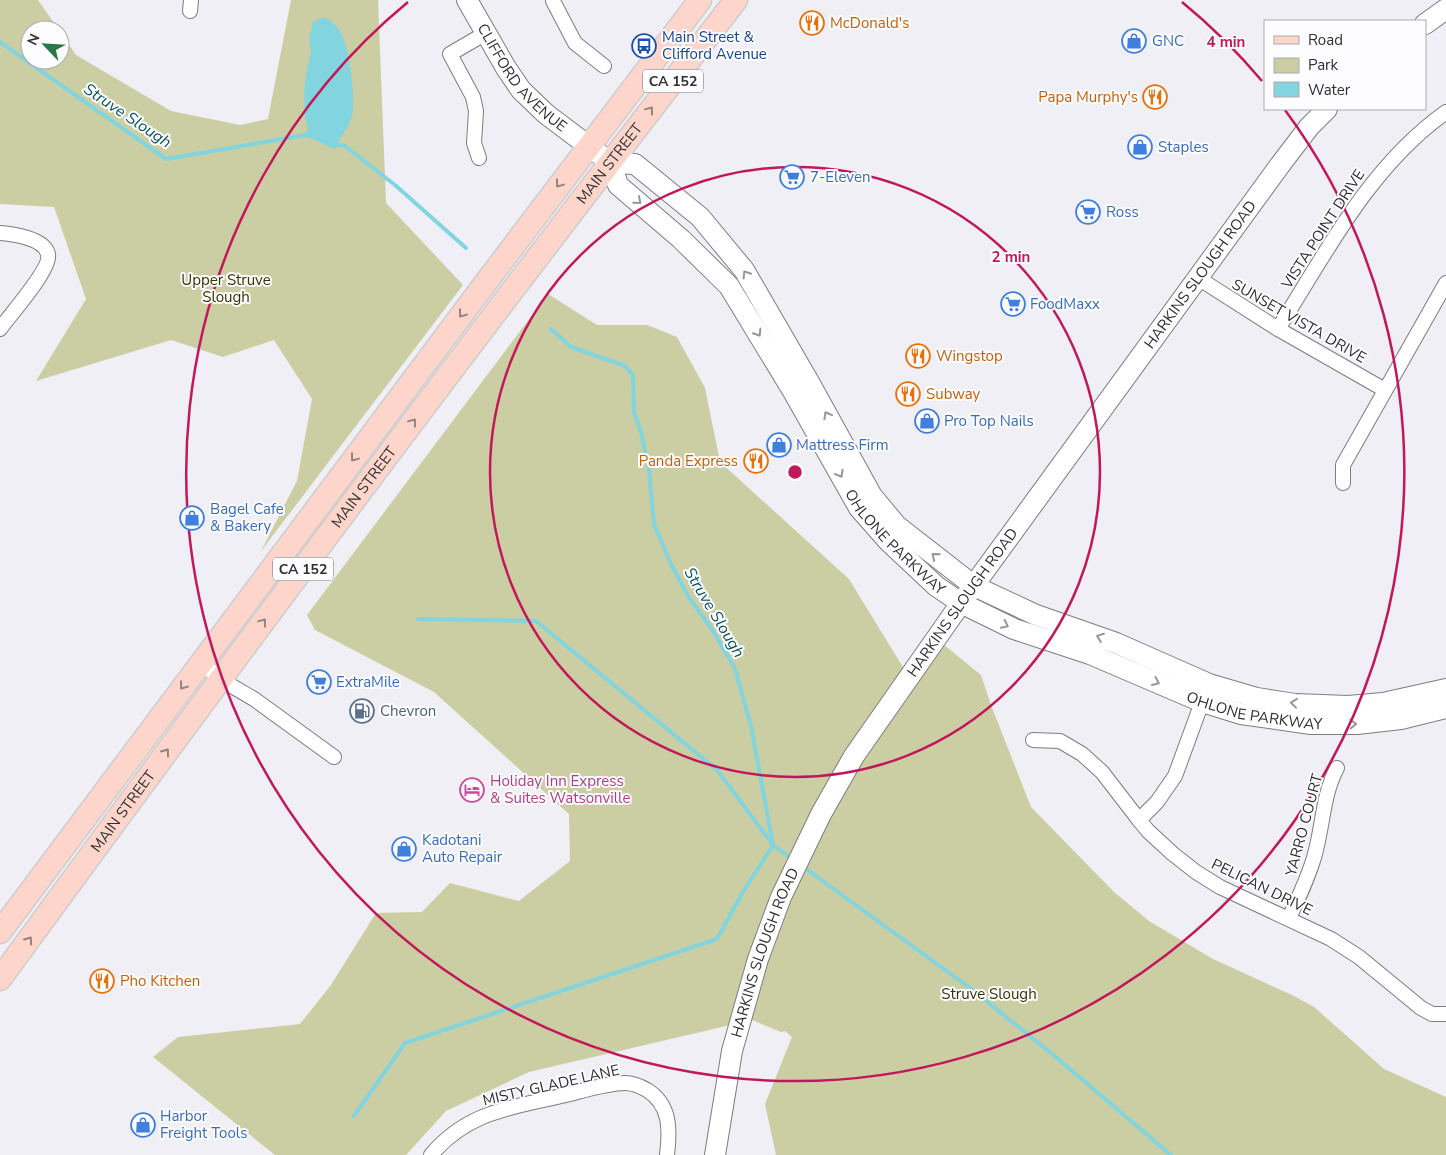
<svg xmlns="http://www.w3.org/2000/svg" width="1446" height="1155" viewBox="0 0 1446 1155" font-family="'Nunito Sans',sans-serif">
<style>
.green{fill:#cbcea2}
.water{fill:#82d5df}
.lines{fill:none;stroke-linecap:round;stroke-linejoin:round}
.stream{stroke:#82d5df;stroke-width:4}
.street-casing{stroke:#7c7d82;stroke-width:16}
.secondary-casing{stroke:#7c7d82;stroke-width:22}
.primary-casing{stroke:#cdcdce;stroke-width:25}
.street{stroke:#fff;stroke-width:14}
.secondary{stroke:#fff;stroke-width:20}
.primary{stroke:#fdd5ca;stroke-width:22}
.oneway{stroke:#96827e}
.oneway2{stroke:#979798}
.ring{fill:none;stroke:#c2185b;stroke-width:2.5}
.labels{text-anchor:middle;stroke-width:4;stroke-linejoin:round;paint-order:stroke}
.shield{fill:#fdfdff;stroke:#6d6d6f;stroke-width:1}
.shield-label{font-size:14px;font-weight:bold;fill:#2f2f31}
.food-label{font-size:15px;fill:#c56008;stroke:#fdfdff;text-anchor:start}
.transit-label{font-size:15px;fill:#164399;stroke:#fdfdff;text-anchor:start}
.shop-label{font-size:15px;fill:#366cbe;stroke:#fdfdff;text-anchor:start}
.street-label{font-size:15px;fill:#2f2f31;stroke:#fdfdff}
.park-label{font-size:15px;fill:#333401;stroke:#fdfdff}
.service-label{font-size:15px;fill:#4e5e75;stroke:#fdfdff;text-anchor:start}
.hotel-label{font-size:15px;fill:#b23c85;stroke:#fdfdff;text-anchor:start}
.water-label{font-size:16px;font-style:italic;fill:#08545c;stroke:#fdfdff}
.centre{fill:#c2185b;stroke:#fdfdff;stroke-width:2.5}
.ring-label{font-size:15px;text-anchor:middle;font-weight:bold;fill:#c2185b;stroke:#fdfdff;stroke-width:4;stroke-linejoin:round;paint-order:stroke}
</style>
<rect width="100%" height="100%" fill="#efeff5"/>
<!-- green -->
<g class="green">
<polygon points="0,0 38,0 59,30 30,30 30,60 60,60 60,32 76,55 171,111 240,125 268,119 291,0 378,0 386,203 463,285 261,551 297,481 312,399 274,340 223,357 171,340 36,381 86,299 54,207 0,204"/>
<polygon points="548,294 597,325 647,325 677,337 705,388 720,462 849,579 912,682 938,640 981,675 991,705 1031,807 1114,892 1149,921 1213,959 1294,996 1314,1007 1384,1069 1446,1097 1446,1155 776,1155 765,1104 792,1037 785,1031 781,1032 752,1020 529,1072 446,1111 406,1155 275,1155 153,1057 178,1037 300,1024 331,985 376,913 422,912 450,883 519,901 570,861 569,814 434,692 315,630 307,615"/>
</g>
<!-- water -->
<path class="water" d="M325 17C329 20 334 23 337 27 350 42 356 97 352 117 349 127 340 138 335 147L306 133 308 128 305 118 304 93 306 74 311 53 309 39 313 22Z"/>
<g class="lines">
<!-- stream -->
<g class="stream">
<polyline points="0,42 166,159 305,135 318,139"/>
<polyline points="319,140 335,147"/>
<polyline points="332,143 345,146 395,185 466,248"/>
<polyline points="551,329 571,347 625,366 633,375 634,412 641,432 649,470 654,524 671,564 688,596 713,631 735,669 751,726 773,845 792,859"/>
<polyline points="802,866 970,988 1051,1053 1171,1155"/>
<polyline points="354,1116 405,1043 717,939 743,892 773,845 717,770 536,621 418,619"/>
</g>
<!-- street casing -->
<g class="street-casing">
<g id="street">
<polyline points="553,1 575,43 604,66"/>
<polyline points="190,11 191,0"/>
<polyline points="479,158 474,143 476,111 473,97 450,54 486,33"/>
<path d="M0 233C13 234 44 238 48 254 52 268 10 315 0 329"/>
<polyline points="1198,278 1278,329 1385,390"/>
<path d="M1278 329C1327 251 1370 166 1446 112"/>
<polyline points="1343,483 1343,465 1446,283"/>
<polyline points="201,662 220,679 254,699 334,757"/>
<polyline points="1033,740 1060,741 1082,754 1102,772 1139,820 1148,831 1173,854 1196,872 1220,887 1331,939 1359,957 1421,1008 1432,1014 1446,1014"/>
<polyline points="1139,820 1157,802 1175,776 1205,694"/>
<path d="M1289 918C1299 897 1309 876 1315 854 1323 825 1323 794 1337 768"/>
<path d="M431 1155C467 1112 510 1108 561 1096 579 1092 607 1083 625 1083 633 1083 640 1086 647 1090 671 1105 670 1130 667 1155"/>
</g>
</g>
<!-- secondary casing -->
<g class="secondary-casing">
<g id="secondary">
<path id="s1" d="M467 0 506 68 521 90 546 114 611 163 618 185 681 239 729 286 794 393 859 508 888 541 936 586 961 603 1014 629 1090 654 1202 702 1241 714 1311 724H1357L1401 719 1446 708"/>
<polyline points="1425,24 1446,9"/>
<polyline points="611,163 635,164 700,217 744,270 809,382 872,496 897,526 974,586 1036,615 1116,643 1209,684 1257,698 1295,704 1348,706 1383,703 1446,689"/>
<path id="s2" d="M715 1155 732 1051 758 959 781 897 821 814 854 756 961 603 1280 165 1309 127 1327 109"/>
</g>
</g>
<!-- primary casing -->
<g class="primary-casing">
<g id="primary">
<polyline points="0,932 487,281 700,0"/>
<path id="s3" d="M0 979C241 649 485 322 736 0"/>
</g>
</g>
<!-- street -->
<use href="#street" class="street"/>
<!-- secondary -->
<use href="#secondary" class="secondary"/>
<!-- primary -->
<use href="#primary" class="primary"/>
</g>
<!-- one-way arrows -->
<defs><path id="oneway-chevron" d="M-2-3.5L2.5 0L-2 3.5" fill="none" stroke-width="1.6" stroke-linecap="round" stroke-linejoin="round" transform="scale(1.25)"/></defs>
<g class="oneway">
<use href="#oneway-chevron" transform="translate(650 110) rotate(-53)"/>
<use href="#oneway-chevron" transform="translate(559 184) rotate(127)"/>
<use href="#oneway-chevron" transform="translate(462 314) rotate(127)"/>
<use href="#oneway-chevron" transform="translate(413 422) rotate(-53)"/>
<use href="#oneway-chevron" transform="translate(354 458) rotate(127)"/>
<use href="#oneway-chevron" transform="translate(263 622) rotate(-53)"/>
<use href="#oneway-chevron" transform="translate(183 686) rotate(127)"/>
<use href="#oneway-chevron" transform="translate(166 752) rotate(-54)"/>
<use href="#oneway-chevron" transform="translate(29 940) rotate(-54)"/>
</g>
<g class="oneway2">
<use href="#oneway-chevron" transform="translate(638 201) rotate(41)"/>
<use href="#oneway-chevron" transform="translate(746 274) rotate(-122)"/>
<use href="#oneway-chevron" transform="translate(758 333) rotate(58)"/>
<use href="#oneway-chevron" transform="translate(827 415) rotate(-119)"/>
<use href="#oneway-chevron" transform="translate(840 474) rotate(60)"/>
<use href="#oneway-chevron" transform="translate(935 556) rotate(-141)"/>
<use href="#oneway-chevron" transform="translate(1005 625) rotate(26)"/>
<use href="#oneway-chevron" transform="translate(1100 637) rotate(-159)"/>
<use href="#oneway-chevron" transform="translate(1156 682) rotate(24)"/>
<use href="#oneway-chevron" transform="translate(1294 703) rotate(-174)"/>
<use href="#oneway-chevron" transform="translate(1353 724) rotate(-2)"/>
</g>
<!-- distance rings -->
<g class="ring">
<circle cx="795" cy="472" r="305"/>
<path d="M1182 2A609 609 0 0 1 1262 81M1285 110A609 609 0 1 1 408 2"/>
</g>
<!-- icons -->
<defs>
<g id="restaurant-ring" transform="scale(1.25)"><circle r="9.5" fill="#fdfdff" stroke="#e8710a" stroke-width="1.5"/><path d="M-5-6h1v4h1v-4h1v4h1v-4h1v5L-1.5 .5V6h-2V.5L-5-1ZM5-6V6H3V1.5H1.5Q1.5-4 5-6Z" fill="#e8710a"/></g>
<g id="shop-ring" transform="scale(1.25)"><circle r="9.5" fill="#fdfdff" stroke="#3f7fe0" stroke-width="1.5"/><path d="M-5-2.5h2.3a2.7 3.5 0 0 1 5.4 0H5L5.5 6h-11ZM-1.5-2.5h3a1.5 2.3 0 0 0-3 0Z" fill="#3f7fe0"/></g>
<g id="bus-ring" transform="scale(1.25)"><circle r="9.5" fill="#fdfdff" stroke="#1a4fb4" stroke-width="1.5"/><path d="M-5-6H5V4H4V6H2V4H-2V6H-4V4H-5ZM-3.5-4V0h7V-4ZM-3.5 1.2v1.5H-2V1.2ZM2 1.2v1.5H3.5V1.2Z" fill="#1a4fb4"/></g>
<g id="supermarket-ring" transform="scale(1.25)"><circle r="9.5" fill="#fdfdff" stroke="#3f7fe0" stroke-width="1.5"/><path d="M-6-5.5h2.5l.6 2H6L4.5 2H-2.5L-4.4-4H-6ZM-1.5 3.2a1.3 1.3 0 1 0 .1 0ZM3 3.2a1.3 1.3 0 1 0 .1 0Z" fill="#3f7fe0"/></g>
<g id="fuel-ring" transform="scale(1.25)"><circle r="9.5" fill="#fdfdff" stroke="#5c6f8a" stroke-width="1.5"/><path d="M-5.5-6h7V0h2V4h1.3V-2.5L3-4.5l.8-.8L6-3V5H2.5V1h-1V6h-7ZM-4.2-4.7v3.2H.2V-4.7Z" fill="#5c6f8a"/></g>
<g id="hotel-ring" transform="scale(1.25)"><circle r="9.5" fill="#fdfdff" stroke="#d1479c" stroke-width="1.5"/><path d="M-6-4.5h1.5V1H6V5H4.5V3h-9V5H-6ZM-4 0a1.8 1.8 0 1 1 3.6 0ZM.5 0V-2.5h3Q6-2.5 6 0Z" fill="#d1479c"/></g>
</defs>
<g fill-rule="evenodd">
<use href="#restaurant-ring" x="812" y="23"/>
<use href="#shop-ring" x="1134" y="41"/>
<use href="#bus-ring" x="644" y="46"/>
<use href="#restaurant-ring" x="1155" y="97"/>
<use href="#shop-ring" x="1140" y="147"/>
<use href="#supermarket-ring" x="792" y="177"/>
<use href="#supermarket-ring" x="1088" y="212"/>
<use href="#supermarket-ring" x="1013" y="304"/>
<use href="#restaurant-ring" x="918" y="356"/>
<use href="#restaurant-ring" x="908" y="394"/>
<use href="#shop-ring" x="927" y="421"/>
<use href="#shop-ring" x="779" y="445"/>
<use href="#restaurant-ring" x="756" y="461"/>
<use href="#shop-ring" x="192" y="518"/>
<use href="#supermarket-ring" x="319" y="682"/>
<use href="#fuel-ring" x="362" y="711"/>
<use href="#hotel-ring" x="472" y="790"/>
<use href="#shop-ring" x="404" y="849"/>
<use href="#restaurant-ring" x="102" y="981"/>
<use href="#shop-ring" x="143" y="1125"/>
</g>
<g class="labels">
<!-- shield labels -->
<g class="shield">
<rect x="643" y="69.5" width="60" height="23" rx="4"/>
<rect x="273" y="557.5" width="60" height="23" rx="4"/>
</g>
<g class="shield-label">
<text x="673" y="86">CA 152</text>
<text x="303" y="574">CA 152</text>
</g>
<!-- food labels -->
<g class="food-label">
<text x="830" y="28">McDonald's</text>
<text x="1138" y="102" text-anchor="end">Papa Murphy's</text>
<text x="936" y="361">Wingstop</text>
<text x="926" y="399">Subway</text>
<text x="738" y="466" text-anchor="end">Panda Express</text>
<text x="120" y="986">Pho Kitchen</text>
</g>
<!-- transit labels -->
<g class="transit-label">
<text x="662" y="42">Main Street &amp;<tspan x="662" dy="17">Clifford Avenue</tspan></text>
</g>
<!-- shop labels -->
<g class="shop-label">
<text x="1152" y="46">GNC</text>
<text x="1158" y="152">Staples</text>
<text x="810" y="182">7-Eleven</text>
<text x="1106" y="217">Ross</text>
<text x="1030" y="309">FoodMaxx</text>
<text x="944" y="426">Pro Top Nails</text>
<text x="796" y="450">Mattress Firm</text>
<text x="210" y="514">Bagel Cafe<tspan x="210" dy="17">&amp; Bakery</tspan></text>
<text x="336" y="687">ExtraMile</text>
<text x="422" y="845">Kadotani<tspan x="422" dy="17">Auto Repair</tspan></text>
<text x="160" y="1121">Harbor<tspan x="160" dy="17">Freight Tools</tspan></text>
</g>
<!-- street labels -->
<g class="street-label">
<text dy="5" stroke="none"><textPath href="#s1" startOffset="96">CLIFFORD AVENUE</textPath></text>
<text dy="5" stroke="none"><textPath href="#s3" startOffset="1018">MAIN STREET</textPath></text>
<text transform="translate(1323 229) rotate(-57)" y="5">VISTA POINT DRIVE</text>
<text dy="5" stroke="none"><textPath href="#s2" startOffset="1019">HARKINS SLOUGH ROAD</textPath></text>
<text transform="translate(1299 321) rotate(30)" y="5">SUNSET VISTA DRIVE</text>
<text dy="5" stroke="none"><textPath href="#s3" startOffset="612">MAIN STREET</textPath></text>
<text dy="5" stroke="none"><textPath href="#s1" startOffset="701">OHLONE PARKWAY</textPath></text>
<text dy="5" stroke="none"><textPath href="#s2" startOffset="614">HARKINS SLOUGH ROAD</textPath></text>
<text dy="5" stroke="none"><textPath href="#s1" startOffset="1106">OHLONE PARKWAY</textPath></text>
<text dy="5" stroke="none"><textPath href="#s3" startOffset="208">MAIN STREET</textPath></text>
<text transform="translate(1304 825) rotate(-75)" y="5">YARRO COURT</text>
<text transform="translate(1262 887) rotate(26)" y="5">PELICAN DRIVE</text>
<text dy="5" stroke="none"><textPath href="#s2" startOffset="209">HARKINS SLOUGH ROAD</textPath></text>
<text transform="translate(551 1085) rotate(-13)" y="5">MISTY GLADE LANE</text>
</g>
<!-- park labels -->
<g class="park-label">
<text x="226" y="285">Upper Struve<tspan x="226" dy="17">Slough</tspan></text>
<text x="989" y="999">Struve Slough</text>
</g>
<!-- service labels -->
<g class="service-label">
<text x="380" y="716">Chevron</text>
</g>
<!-- hotel labels -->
<g class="hotel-label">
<text x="490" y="786">Holiday Inn Express<tspan x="490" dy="17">&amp; Suites Watsonville</tspan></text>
</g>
<!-- water labels -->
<g class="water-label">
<text transform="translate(128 115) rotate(34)" y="6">Struve Slough</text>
<text transform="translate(715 612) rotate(59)" y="6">Struve Slough</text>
</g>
</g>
<circle cx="795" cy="472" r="8" class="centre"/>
<g class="ring-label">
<text x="1226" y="47">4 min</text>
<text x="1011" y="262">2 min</text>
</g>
<!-- legend -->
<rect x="1264" y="20" width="162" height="90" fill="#fdfdff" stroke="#ababad"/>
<rect x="1274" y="36" width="25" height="8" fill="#fdd5ca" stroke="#ababad"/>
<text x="1308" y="45" font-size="15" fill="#2f2f31">Road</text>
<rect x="1274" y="58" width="25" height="15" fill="#cbcea2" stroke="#ababad"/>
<text x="1308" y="70" font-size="15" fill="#2f2f31">Park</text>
<rect x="1274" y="82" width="25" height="15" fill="#82d5df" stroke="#ababad"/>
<text x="1308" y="95" font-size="15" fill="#2f2f31">Water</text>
<!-- north arrow -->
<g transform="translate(45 45) rotate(295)"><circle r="24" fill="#fdfdff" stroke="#ababad"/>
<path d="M0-4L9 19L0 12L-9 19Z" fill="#287848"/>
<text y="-8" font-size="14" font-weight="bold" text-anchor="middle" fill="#2f2f31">N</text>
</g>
</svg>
